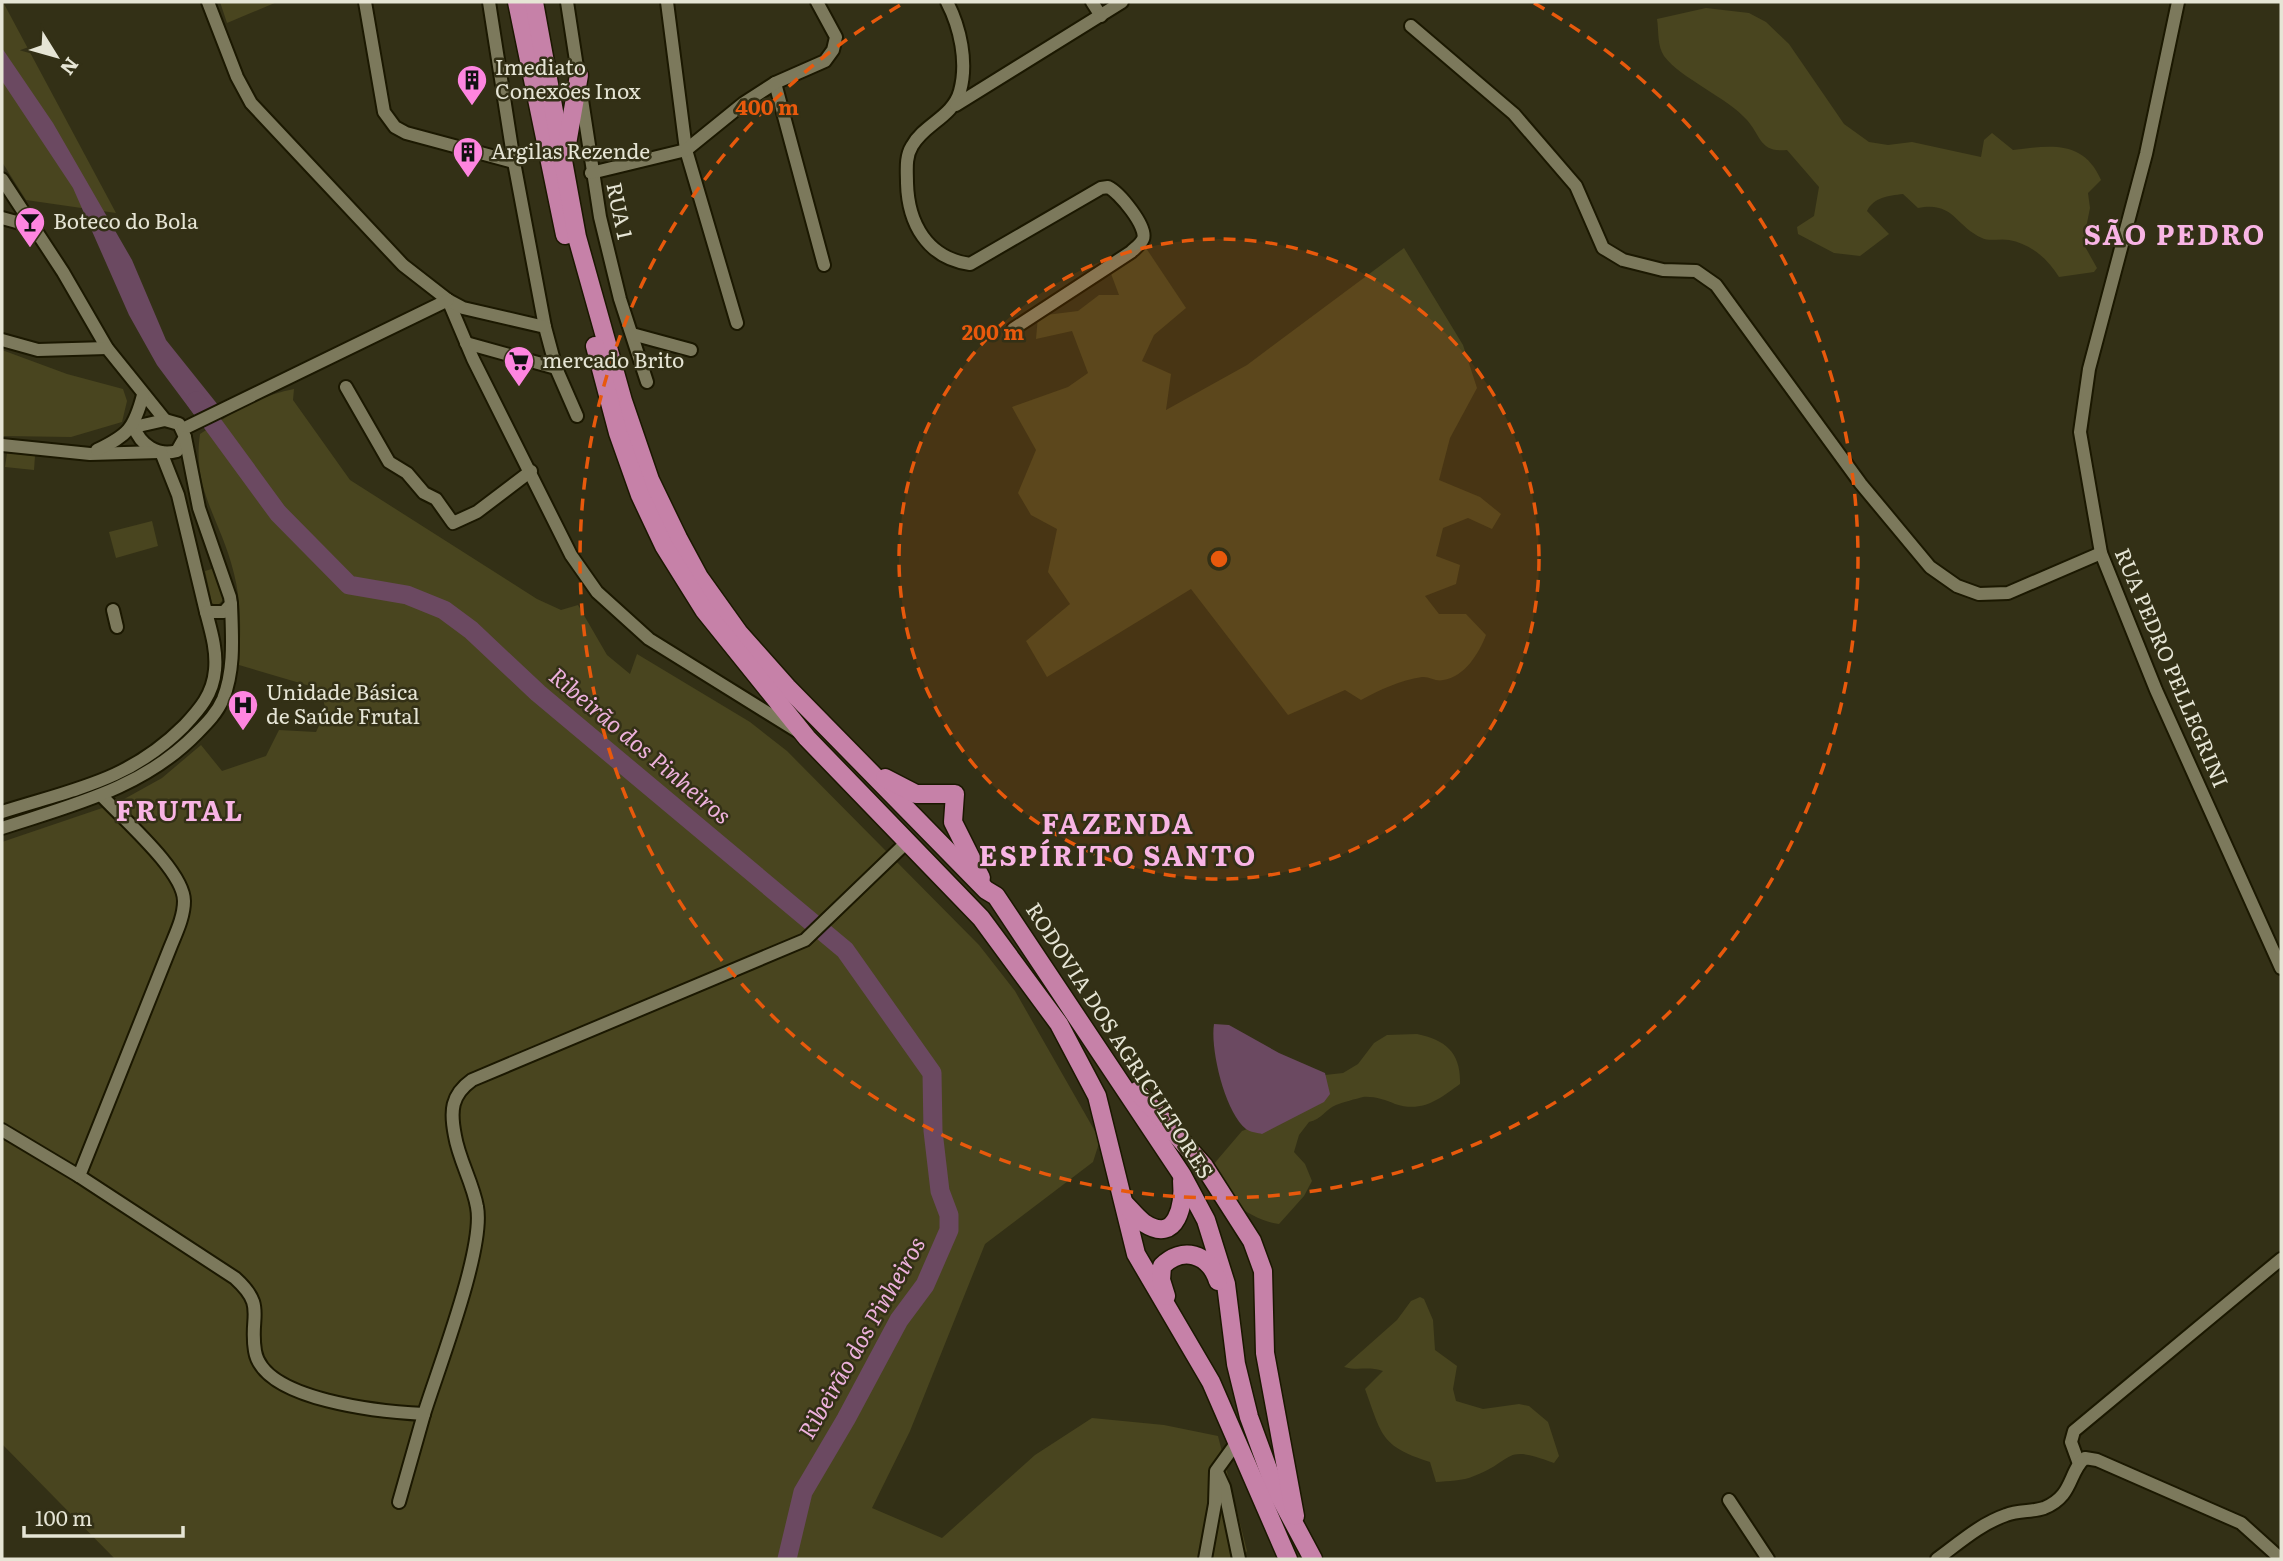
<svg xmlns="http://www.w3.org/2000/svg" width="2283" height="1561" viewBox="0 0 2283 1561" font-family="Literata,serif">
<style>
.green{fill:#49451f}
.water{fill:#6b4961}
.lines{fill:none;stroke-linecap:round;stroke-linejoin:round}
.river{stroke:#6b4961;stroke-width:19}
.street-casing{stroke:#1b1801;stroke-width:16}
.primary-casing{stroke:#1b1801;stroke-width:21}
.street{stroke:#7c795c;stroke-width:12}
.primary{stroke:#c681a8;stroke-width:18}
.ring{fill:none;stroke:#e8590c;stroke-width:3.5;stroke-dasharray:12 9}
.labels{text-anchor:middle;stroke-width:5;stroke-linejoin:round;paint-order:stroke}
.poi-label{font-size:21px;fill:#e6e5d5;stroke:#333016;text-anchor:start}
.street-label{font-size:21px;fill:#e6e5d5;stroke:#333016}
.water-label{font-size:23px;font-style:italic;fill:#edb1dc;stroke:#333016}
.district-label{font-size:28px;font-weight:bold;letter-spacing:2px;fill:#f8b4e4;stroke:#333016}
.centre{fill:#e8590c;stroke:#333016;stroke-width:3.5}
.ring-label{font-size:21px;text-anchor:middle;font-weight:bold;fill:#e8590c;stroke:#333016;stroke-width:5;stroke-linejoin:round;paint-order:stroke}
</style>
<rect width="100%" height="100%" fill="#333016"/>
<!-- green -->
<g class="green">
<polygon points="2,2 3,2 116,213 26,200 2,162"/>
<polygon points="220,2 277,2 227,23"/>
<path d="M1706 8 1749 13 1766 22 1789 44 1844 124 1869 142 1888 145 1912 142 1981 157 1984 140 1992 133 2013 150C2051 145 2084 140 2101 180L2088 193 2090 208 2083 243 2097 268 2094 272 2059 277C2048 259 2031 244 2009 240 2000 238 1990 242 1982 238 1955 226 1954 201 1918 208L1903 194C1888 196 1874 197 1867 211L1889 234 1860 256 1834 253 1798 234 1797 227 1814 216 1819 187 1787 150C1760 153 1761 136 1747 120 1728 98 1680 78 1664 56 1657 45 1659 32 1657 19Z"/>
<path d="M1144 245 1186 308 1154 335 1142 361 1171 374 1166 410 1247 365 1404 248 1463 345 1477 388 1450 438 1439 480 1480 497 1501 514 1492 529 1468 518 1443 528 1436 556 1460 565 1456 584 1425 596 1439 614H1466L1486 635C1479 653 1465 677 1443 680 1436 682 1429 676 1422 677 1400 680 1380 690 1361 700L1345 690 1288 715 1191 589 1047 677 1026 641 1070 604 1048 572 1057 529 1031 515 1018 493 1036 450 1012 407 1068 387 1088 373 1072 331 1036 339 1038 316 1078 311 1099 295H1119L1110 271Z"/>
<polygon points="2,350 67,374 123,389 127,401 122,422 71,437 2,436"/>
<path d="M294 389 293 400 350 480 537 599 561 610 578 605 607 655 630 674 637 654 750 722 787 751 979 945 1015 991 1100 1140 1093 1162 985 1244 910 1431 872 1508 942 1538 1035 1455 1092 1418 1164 1425 1218 1436 1247 1551 1241 1559H115L2 1444V842L117 803 162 778 201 745 222 771 266 756 279 730 316 732 326 711 322 695 310 686 239 665C241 621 242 595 228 553 213 509 193 483 200 434 228 415 260 395 294 389Z"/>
<polygon points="7,453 35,456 34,470 5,467"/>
<polygon points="152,521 158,546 116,558 109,532"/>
<polygon points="215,568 224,599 217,606 212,603 205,571"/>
<path d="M1417 1034C1446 1040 1461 1053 1460 1084 1439 1099 1423 1113 1395 1104 1386 1100 1373 1096 1363 1097 1356 1099 1343 1102 1336 1105 1326 1109 1321 1120 1309 1122L1299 1135 1294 1152 1305 1164 1312 1181 1304 1196 1279 1224C1250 1220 1221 1196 1207 1172L1242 1131 1276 1118 1325 1075 1343 1073 1358 1064 1374 1043 1387 1035Z"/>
<path d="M1420 1297 1424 1299 1433 1320 1435 1350 1457 1366 1453 1389 1456 1401 1483 1409 1519 1404 1529 1406 1548 1422 1559 1456 1554 1463C1502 1443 1516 1460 1474 1476 1463 1481 1448 1481 1436 1482L1430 1462C1380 1446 1382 1435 1365 1389L1383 1371C1369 1366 1357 1371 1344 1367L1397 1320 1411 1301Z"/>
</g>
<!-- water -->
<g class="water">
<polygon points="2,48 53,123 132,260 166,340 218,405 195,416 157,365 129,315 73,188 2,81"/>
<path d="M1214 1024 1229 1025 1279 1053 1325 1073 1330 1094 1324 1102 1262 1134C1258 1133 1250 1132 1246 1129 1225 1112 1210 1049 1214 1024Z"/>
</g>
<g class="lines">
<!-- river -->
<polyline class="river" points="196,401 278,513 349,585 407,595 444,610 471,630 538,693 845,950 932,1073 933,1131 940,1191 949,1215 949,1230 925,1285 899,1320 846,1419 803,1492 787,1559"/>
<!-- street casing -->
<g class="street-casing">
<g id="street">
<polyline points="208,2 237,77 251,103 403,265 448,300 473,359 571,555 597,592 649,639 797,731"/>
<polyline points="365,2 384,112 395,127 406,133 514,162"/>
<polyline points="489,2 514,162 545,327 556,368 577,416"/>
<polyline points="567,2 600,217 620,299 647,382"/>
<polyline points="667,2 686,150 737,323"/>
<path d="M947 2C960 27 968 62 960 91 953 117 924 124 912 146 905 157 907 171 907 183 908 223 927 258 970 264L1101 188 1108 187C1119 192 1148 227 1143 239 1141 244 1135 248 1131 252L1013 329"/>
<polyline points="1092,2 1101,16"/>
<polyline points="2178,2 2146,154 2089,369 2080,432 2101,553 2156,690 2281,968"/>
<polyline points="1411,26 1514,114 1576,186 1603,248 1623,260 1663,270 1696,271 1716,285 1861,484 1930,567 1957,586 1979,594 2008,593 2101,553"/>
<polyline points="775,83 824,265"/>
<polyline points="956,105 1122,2"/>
<polyline points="591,173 686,150 744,103 775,83 825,61 833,50 836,37 817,2"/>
<polyline points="2,179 63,272 107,348 165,420"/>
<polyline points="2,218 31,226"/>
<polyline points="448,300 463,308 545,327"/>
<polyline points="632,334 691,350"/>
<polyline points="2,340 38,350 107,348"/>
<polyline points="466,343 556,368"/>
<polyline points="346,387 389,462 407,473 424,493 436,499 453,523 477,512 531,471"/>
<path d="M165 420 179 424 185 437 177 451C157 457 140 444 134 427Z"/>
<polyline points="183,429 448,300"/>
<polyline points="2,445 90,454 159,452"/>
<path d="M97 450C128 435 134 429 143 395"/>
<polyline points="161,452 178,495 206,612 224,612 231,604 230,597 199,508 185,437"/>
<polyline points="113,610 117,627"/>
<path d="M101 795C122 818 184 871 184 901 184 917 176 933 170 948L79 1176 235 1278C267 1307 249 1315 255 1351 263 1401 384 1412 424 1414 438 1369 485 1248 477 1207 473 1183 459 1160 455 1136 450 1111 451 1095 472 1080L805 940 909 840"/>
<path d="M2 812C74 789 129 781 184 726 200 709 213 694 215 670 217 650 211 631 206 612"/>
<path d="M2 828C72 805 144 788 197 733 207 723 217 713 223 699 235 669 232 636 231 604"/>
<polyline points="2,1130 79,1176"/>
<polyline points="2079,1464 2071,1442 2074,1431 2281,1259"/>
<polyline points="1218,1474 1224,1487 1239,1559"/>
<polyline points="1729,1500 1768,1559"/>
<polyline points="399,1502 424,1414"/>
<polyline points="1205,1559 1215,1504 1216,1471 1237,1442"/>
<path d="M1937 1559C1959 1543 1980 1524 2006 1515 2018 1510 2033 1512 2044 1508 2074 1496 2068 1472 2085 1458L2097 1460 2241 1523 2281 1559"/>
</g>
</g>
<!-- primary casing -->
<g class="primary-casing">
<g id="primary">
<polyline points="517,2 565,235"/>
<polyline points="534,2 577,237 623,401 650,480 678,538 699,577 739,633 787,687 986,890 996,896 1182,1175 1206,1220 1226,1284 1236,1364 1249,1417 1275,1488 1313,1559"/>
<polyline points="566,150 579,75"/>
<polyline points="595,346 618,433 640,495 664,546 704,610 807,738 981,918 1059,1024 1097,1096 1136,1254 1211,1382 1288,1559"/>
<polyline points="885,778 916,794 955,794 953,822 981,878"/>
<polyline points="1137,1091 1204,1166 1252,1241 1263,1271 1265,1353 1295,1516"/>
<path d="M1125 1204C1131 1210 1137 1218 1144 1223 1178 1245 1184 1203 1182 1180"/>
<path d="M1166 1296 1161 1280 1162 1266C1182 1246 1209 1253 1218 1281"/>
</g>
</g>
<!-- street -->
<use href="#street" class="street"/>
<!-- primary -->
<use href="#primary" class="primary"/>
</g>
<!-- distance rings -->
<circle cx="1219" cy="559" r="320" fill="#e8590c" fill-opacity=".12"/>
<g class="ring">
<circle cx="1219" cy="559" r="320"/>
<path d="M1534 3A639 639 0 1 1 904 3"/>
</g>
<!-- icons -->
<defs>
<g id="building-pin" transform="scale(1.575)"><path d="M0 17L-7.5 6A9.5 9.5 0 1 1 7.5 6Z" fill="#fe85e0" stroke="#333016"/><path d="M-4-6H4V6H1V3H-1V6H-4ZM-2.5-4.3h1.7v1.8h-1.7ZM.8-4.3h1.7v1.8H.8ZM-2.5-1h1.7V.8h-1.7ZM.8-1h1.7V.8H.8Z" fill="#111"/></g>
<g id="bar-pin" transform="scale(1.575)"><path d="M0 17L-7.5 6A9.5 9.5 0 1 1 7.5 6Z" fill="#fe85e0" stroke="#333016"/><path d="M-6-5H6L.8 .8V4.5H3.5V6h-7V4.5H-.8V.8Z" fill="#111"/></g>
<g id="supermarket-pin" transform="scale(1.575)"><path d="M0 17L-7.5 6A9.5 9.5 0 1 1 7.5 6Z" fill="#fe85e0" stroke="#333016"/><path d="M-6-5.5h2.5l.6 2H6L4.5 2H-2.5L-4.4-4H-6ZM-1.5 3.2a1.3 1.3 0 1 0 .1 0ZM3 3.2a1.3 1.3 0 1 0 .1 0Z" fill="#111"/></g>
<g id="hospital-pin" transform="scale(1.575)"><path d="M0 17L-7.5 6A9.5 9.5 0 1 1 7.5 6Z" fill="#fe85e0" stroke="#333016"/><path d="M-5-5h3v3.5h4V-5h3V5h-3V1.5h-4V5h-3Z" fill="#111"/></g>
</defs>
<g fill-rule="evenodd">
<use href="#building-pin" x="472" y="80"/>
<use href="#building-pin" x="468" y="152"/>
<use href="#bar-pin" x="30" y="222"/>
<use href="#supermarket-pin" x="519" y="361"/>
<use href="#hospital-pin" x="243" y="705"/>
</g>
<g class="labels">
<!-- poi labels -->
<g class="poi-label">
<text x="495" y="75">Imediato<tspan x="495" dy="24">Conexões Inox</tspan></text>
<text x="491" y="159">Argilas Rezende</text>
<text x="53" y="229">Boteco do Bola</text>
<text x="542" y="368">mercado Brito</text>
<text x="266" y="700">Unidade Básica<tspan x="266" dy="24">de Saúde Frutal</tspan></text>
</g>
<!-- street labels -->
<g class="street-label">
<text transform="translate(619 211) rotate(78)" y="7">RUA 1</text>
<text transform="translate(2171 668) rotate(67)" y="7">RUA PEDRO PELLEGRINI</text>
<text transform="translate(1119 1041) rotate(57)" y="7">RODOVIA DOS AGRICULTORES</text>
</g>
<!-- water labels -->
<g class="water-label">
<text transform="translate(640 746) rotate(40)" y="8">Ribeirão dos Pinheiros</text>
<text transform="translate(862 1338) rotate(-60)" y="8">Ribeirão dos Pinheiros</text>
</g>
<!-- district labels -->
<g class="district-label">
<text x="2175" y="245">SÃO PEDRO</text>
<text x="180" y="821">FRUTAL</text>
<text x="1118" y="834">FAZENDA<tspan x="1118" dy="32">ESPÍRITO SANTO</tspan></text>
</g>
</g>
<circle cx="1219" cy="559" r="10" class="centre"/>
<g class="ring-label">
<text x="767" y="115">400 m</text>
<text x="993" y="340">200 m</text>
</g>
<!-- border -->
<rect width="2283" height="1561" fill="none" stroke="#e6e5d5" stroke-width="7"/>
<!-- north arrow -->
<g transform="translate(56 56) rotate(127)" stroke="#333016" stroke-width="5" paint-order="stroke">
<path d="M0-5L12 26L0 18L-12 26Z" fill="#e6e5d5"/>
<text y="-10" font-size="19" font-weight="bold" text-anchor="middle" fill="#e6e5d5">N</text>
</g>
<!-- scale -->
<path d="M24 1526v10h159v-10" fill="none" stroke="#e6e5d5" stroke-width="3.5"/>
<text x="35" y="1526" font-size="21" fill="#e6e5d5" stroke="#333016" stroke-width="5" paint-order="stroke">100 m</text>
</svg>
